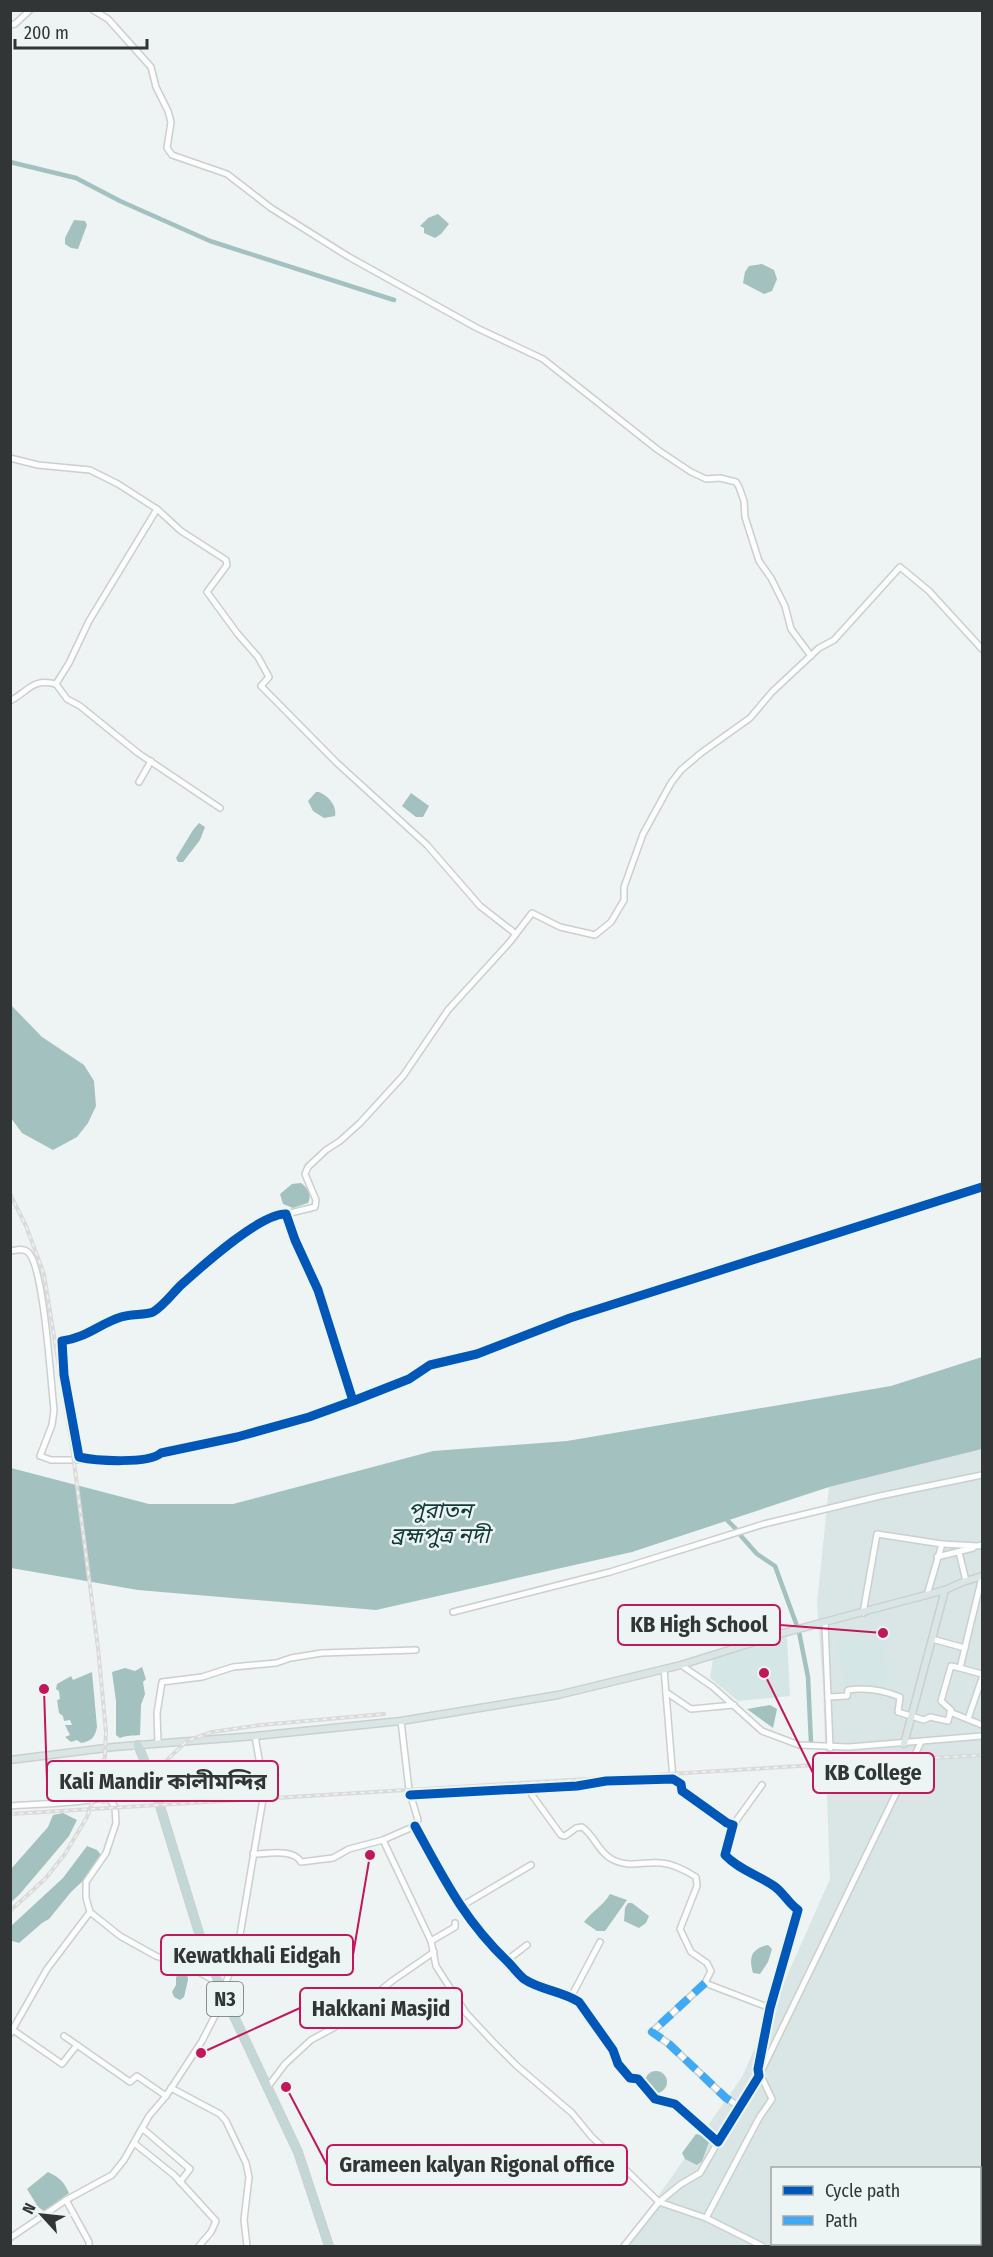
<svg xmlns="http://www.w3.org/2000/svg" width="993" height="2257" viewBox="0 0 993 2257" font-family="'Fira Sans Condensed','Noto Sans Bengali',sans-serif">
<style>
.built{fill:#dae6e5;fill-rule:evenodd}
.green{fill:#d4e7e6}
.water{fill:#a3c1bf}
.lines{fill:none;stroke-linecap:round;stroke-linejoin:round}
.canal{stroke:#a3c1bf;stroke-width:4.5}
.minor-casing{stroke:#cbcfce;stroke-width:8}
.major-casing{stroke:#cccfcf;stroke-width:9}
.highway-casing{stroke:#cccfcf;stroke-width:10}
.minor{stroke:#fcfdfd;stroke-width:5}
.major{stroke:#dae6e6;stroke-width:6}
.highway{stroke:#c4d7d7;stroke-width:8}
.rail-casing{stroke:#dadada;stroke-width:4}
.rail{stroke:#edf4f4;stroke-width:1.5;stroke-dasharray:4.5;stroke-linecap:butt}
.quiet{stroke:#3fa9f5;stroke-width:8;stroke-dasharray:15 8;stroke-linecap:butt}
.cycleway-casing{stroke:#edf4f4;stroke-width:13}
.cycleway{stroke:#0057b8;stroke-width:9}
.labels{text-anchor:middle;stroke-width:5;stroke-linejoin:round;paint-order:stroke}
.shield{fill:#edf4f4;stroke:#6a6e6e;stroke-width:1.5}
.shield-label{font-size:20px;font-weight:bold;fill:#323535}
.water-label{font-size:22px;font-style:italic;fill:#113a38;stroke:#edf4f4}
.leader{fill:none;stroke:#c2185b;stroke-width:2}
.callout-dot{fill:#c2185b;stroke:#edf4f4;stroke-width:2}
.callout{fill:#edf4f4;stroke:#c2185b;stroke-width:2}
.callout-label{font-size:22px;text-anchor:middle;font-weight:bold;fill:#323535}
</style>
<rect width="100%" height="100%" fill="#eef3f3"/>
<!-- built -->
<path class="built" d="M982 1449V2246H623L742 2077 830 1879 823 1686 817 1603 829 1487ZM772 2168H980V2244H772Z"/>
<!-- green -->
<g class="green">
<polygon points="787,1637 790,1696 738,1701 710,1678 713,1659"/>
<path d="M862 1640 886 1643 884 1659C891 1669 893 1681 885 1690L844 1687 836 1642Z"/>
</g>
<!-- water -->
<g class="water">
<polygon points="438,214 449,224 441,234 435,238 424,233 424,228 420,226 428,218"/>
<polygon points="74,220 85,221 87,225 78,249 71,248 65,244 65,238"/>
<polygon points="762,264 774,270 777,279 772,291 764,294 743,283 745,272 749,266"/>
<path d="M316 792H319C328 796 337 805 335 816L324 818 313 811 308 801Z"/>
<polygon points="411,793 429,806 423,817 416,817 402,806"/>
<polygon points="199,823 205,827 200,840 183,862 178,862 176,858 193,830"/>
<polygon points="10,1004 42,1037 84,1065 94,1081 96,1106 88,1123 77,1137 53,1150 22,1133 11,1118"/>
<path d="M301 1183C308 1188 312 1195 308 1203L293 1208 283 1204 280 1194 292 1184Z"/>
<polygon points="982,1357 982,1449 829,1487 632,1552 376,1610 138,1590 11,1568 11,1468 149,1504 233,1504 433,1451 567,1441 891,1386"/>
<path d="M142 1667 146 1679 143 1682 145 1694 141 1705 140 1735C133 1736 127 1735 120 1738L116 1735V1701L112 1672 125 1668 135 1671Z"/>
<path d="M92 1672 97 1727C95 1738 91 1741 81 1743L77 1740 71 1742 65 1737 70 1735 65 1725H72L70 1720 64 1721 63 1716 59 1713 57 1700 60 1699 59 1691 56 1689 57 1684 71 1676 73 1680Z"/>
<polygon points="770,1705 777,1709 773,1728 747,1709"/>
<polygon points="63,1813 77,1820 69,1836 19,1895 11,1902 11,1869 48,1827 53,1815"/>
<polygon points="87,1846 97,1850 101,1855 87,1877 71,1892 49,1919 42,1923 19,1943 12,1941 11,1926 63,1878"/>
<path d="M610 1894 627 1900 605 1931H597L584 1922C592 1911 603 1906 610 1894Z"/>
<polygon points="628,1903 632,1903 649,1916 646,1923 639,1928 624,1921 625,1908"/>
<path d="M768 1945 772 1949 768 1962 760 1974 753 1973C749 1959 750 1949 768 1945Z"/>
<polygon points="180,1966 187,1969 188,1980 184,1997 180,2000 174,1997 172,1992 176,1985 176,1978"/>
<circle cx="656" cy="2082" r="11"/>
<polygon points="696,2134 705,2136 709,2142 702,2161 697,2165 685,2159 682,2153"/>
<path d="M48 2172C59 2177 64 2182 69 2193L44 2211 38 2207 27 2189Z"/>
</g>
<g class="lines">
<!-- canal -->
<g class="canal">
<polyline points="10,162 76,178 120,201 210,241 394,300"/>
<polyline points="723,1516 736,1529"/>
<polyline points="741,1536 757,1554 775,1566 797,1626"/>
<polyline points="799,1632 808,1677 811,1743"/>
</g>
<!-- minor casing -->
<g class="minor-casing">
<g id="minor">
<polyline points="93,10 108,19 151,67 156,87 168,111 171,122 167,148 172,155 227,174 271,208 349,257 477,328 543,359 658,450 691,472 706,479 720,478 736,482 739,487 744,501 745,517 759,561 771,578 785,606 791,629 811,656"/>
<polyline points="10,25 15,24 30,10"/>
<path d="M10 458 38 465 90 470 118 484 157 509 89 621 69 663 56 684C32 678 29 691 10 701"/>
<polyline points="157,509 181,531 226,560 227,565 207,592 237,633 258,657 269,677 261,686 337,763 427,845 480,906 516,934"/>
<polyline points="56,684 67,699 80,706 138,753 220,808"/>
<polyline points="139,782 151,761"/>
<polyline points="286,1214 315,1207 316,1200 305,1174 308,1167 326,1150 340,1141 360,1123 403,1076 448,1010 509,943 532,913 560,927 595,935 611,922 624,900 624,887 643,834 671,783 681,770 701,753 750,718 772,692 819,648 834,640 900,567 929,591 982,649"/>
<path d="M10 1251C17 1250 23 1248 28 1252 44 1266 51 1385 54 1410L52 1425 40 1456 51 1460H83"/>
<path d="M353 1401 309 1417 237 1437 161 1453C149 1464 96 1461 79 1457L64 1375 62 1341C86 1338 99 1324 121 1317 130 1314 147 1315 153 1312 163 1306 172 1294 180 1286 200 1268 260 1213 286 1214L295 1240 318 1290 353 1401 409 1379 430 1365 477 1354 570 1318 982 1187"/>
<polyline points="959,1552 966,1581"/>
<polyline points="937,1557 973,1548"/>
<polyline points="982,1577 960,1668 982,1674"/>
<polyline points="927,1595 942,1544"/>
<polyline points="453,1612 610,1572 764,1524 880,1496 982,1475"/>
<polyline points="863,1613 877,1534 942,1544 978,1546 982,1545"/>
<polyline points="825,1623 830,1748"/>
<polyline points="932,1639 965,1648"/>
<polyline points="681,1665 713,1687 762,1731 799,1745 849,1747 982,1736"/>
<polyline points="664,1669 673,1779"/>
<polyline points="666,1692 691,1709 734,1705"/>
<path d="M828 1697 847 1696 848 1690C867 1687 883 1690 900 1697L898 1712 924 1720 930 1717 948 1721 951 1710 941 1701 951 1666 960 1668"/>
<polyline points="950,1712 982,1725"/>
<polyline points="968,1719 982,1678"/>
<polyline points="158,1743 157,1713 162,1682 202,1677 233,1667 276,1663 291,1658 322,1653 416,1650"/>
<path d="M410 1795 577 1786 606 1781 673 1779 681 1784 682 1791 685 1793 727 1823 733 1825 725 1855C738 1869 758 1875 774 1886 783 1892 788 1903 798 1910L770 2008 758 2069 759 2076 718 2142 675 2104 655 2099 638 2079 630 2078 618 2064 613 2050 579 2002C562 1991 540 1990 524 1979 518 1974 513 1967 508 1962 464 1920 444 1879 415 1826"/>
<path d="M532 1795 561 1835 565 1836 576 1828 582 1827C594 1835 598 1851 610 1858 627 1869 644 1861 661 1863 674 1864 685 1870 696 1877L697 1886 680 1929 691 1952 707 1963 711 1971 705 1983 770 2008"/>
<polyline points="108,1797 115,1807 116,1823 106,1853 86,1882 86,1898 90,1912 120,1936 156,1956 193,1969 217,1982"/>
<path d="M10 1806C32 1804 96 1803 112 1795 127 1787 136 1776 145 1763"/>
<polyline points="733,1825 762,1785"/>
<polyline points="383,1840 431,1941 436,1966 466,2013 494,2043 517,2066 572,2113 591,2136 659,2202 706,2218 762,2246"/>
<path d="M253 1854C268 1854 293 1848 301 1862L333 1858 349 1849 383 1840 415 1826 418 1820 409 1790 401 1721"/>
<polyline points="460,1907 531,1865"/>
<polyline points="431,1941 455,1927 455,1923"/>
<polyline points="506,1961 527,1945"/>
<polyline points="705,1983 652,2032 669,2044 726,2098 740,2107"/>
<polyline points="571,1997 600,1942"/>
<polyline points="13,2030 62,2064 77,2045"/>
<polyline points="10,2034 47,1969 90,1912"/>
<polyline points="64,2036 130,2082 137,2076 166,2096"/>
<polyline points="171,2088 220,2114 226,2121 246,2163 249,2177 244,2220 247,2246"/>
<polyline points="267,2088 285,2064 311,2040 335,2027 392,1981 434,1952"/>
<polyline points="142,2128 190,2169 180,2182"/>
<polyline points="134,2143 174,2175 216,2221 211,2232 199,2246"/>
<polyline points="66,2200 89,2242 89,2246"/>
<polyline points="706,2218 759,2118 772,2099 763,2080 759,2076 921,1742"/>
<polyline points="10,2238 66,2200 112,2175 124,2160 149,2116 166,2096 202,2041 221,2004 222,1992 234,1962 239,1941 263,1799 263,1782 255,1736"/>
<polyline points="624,2246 659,2202 681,2184 700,2173 718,2142"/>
</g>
</g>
<!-- major casing -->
<g class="major-casing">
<g id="major">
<polyline points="904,1744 945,1590"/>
<polyline points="10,1760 114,1747 255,1736 401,1721 558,1695 681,1665 787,1632 945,1590 963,1582 982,1576"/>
</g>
</g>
<!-- highway casing -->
<g class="highway-casing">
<polyline id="highway" points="138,1745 152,1780 207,1959 298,2152 329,2246"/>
</g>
<!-- minor -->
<use href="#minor" class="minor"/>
<!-- major -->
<use href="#major" class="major"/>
<!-- highway -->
<use href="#highway" class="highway"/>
<!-- rail casing -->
<g class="rail-casing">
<g id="rail">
<polyline points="10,1194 26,1226 44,1274 72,1447 98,1648 106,1732 105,1755 101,1777 87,1817 65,1854 45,1879 10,1911"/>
<path d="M103 1802C139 1794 160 1765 187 1741L212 1732 261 1725 384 1714"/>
<polyline points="10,1814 982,1755"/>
</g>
</g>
<!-- rail -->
<use href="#rail" class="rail"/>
<!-- quiet -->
<polyline class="quiet" points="705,1983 652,2032 669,2044 726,2098 740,2107"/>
<!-- cycleway casing -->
<g class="cycleway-casing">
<g id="cycleway">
<path d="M353 1401 309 1417 237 1437 161 1453C149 1464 96 1461 79 1457L64 1375 62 1341C86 1338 99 1324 121 1317 130 1314 147 1315 153 1312 163 1306 172 1294 180 1286 200 1268 260 1213 286 1214L295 1240 318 1290 353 1401 409 1379 430 1365 477 1354 570 1318 982 1187"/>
<path d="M410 1795 577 1786 606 1781 673 1779 681 1784 682 1791 685 1793 727 1823 733 1825 725 1855C738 1869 758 1875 774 1886 783 1892 788 1903 798 1910L770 2008 758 2069 759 2076 718 2142 675 2104 655 2099 638 2079 630 2078 618 2064 613 2050 579 2002C562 1991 540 1990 524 1979 518 1974 513 1967 508 1962 464 1920 444 1879 415 1826"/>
</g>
</g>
<!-- cycleway -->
<use href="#cycleway" class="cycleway"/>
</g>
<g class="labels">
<!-- shield labels -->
<rect class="shield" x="207" y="1982" width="36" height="34" rx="4.5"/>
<g class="shield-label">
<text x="225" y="2006">N3</text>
</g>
<!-- water labels -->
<g class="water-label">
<text x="440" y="1518">পুরাতন<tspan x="440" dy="25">ব্রহ্মপুত্র নদী</tspan></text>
</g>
</g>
<!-- callouts -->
<path class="leader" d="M883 1633L780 1625M764 1673L813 1773M44 1689L47 1781M370 1855L353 1955M201 2053L300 2008M286 2087L327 2165"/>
<g class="callout-dot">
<circle cx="883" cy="1633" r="6"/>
<circle cx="764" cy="1673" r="6"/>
<circle cx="44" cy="1689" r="6"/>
<circle cx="370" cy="1855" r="6"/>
<circle cx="201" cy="2053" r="6"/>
<circle cx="286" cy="2087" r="6"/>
</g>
<g class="callout">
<rect x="618" y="1605" width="162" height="40" rx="6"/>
<rect x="813" y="1753" width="121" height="40" rx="6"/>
<rect x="47" y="1761" width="231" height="40" rx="6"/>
<rect x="161" y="1935" width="192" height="40" rx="6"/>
<rect x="300" y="1988" width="162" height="40" rx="6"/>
<rect x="327" y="2145" width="300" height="40" rx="6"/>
</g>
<g class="callout-label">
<text x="699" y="1632">KB High School</text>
<text x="873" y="1780">KB College</text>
<text x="163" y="1789">Kali Mandir কালীমন্দির</text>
<text x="257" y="1963">Kewatkhali Eidgah</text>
<text x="381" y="2016">Hakkani Masjid</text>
<text x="477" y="2172">Grameen kalyan Rigonal office</text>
</g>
<!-- border -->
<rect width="993" height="2257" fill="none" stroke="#323535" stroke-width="24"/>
<!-- legend -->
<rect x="771" y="2167" width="210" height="78" fill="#edf4f4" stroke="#a2a8a8" stroke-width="1.5"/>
<rect x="783" y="2186" width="30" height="9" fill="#0057b8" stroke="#a2a8a8" stroke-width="1.5"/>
<text x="825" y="2197" font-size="18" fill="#323535">Cycle path</text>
<rect x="783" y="2216" width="30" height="9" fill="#3fa9f5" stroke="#a2a8a8" stroke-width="1.5"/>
<text x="825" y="2227" font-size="18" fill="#323535">Path</text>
<!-- north arrow -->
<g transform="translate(42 2215) rotate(297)" stroke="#edf4f4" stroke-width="4.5" paint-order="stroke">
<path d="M0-4.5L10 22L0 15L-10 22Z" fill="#323535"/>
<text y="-9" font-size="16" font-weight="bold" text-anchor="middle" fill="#323535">N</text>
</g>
<!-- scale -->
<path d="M15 39v9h132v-9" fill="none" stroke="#323535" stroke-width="3"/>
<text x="24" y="39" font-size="18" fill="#323535" stroke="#edf4f4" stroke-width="4.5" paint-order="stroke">200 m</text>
</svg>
